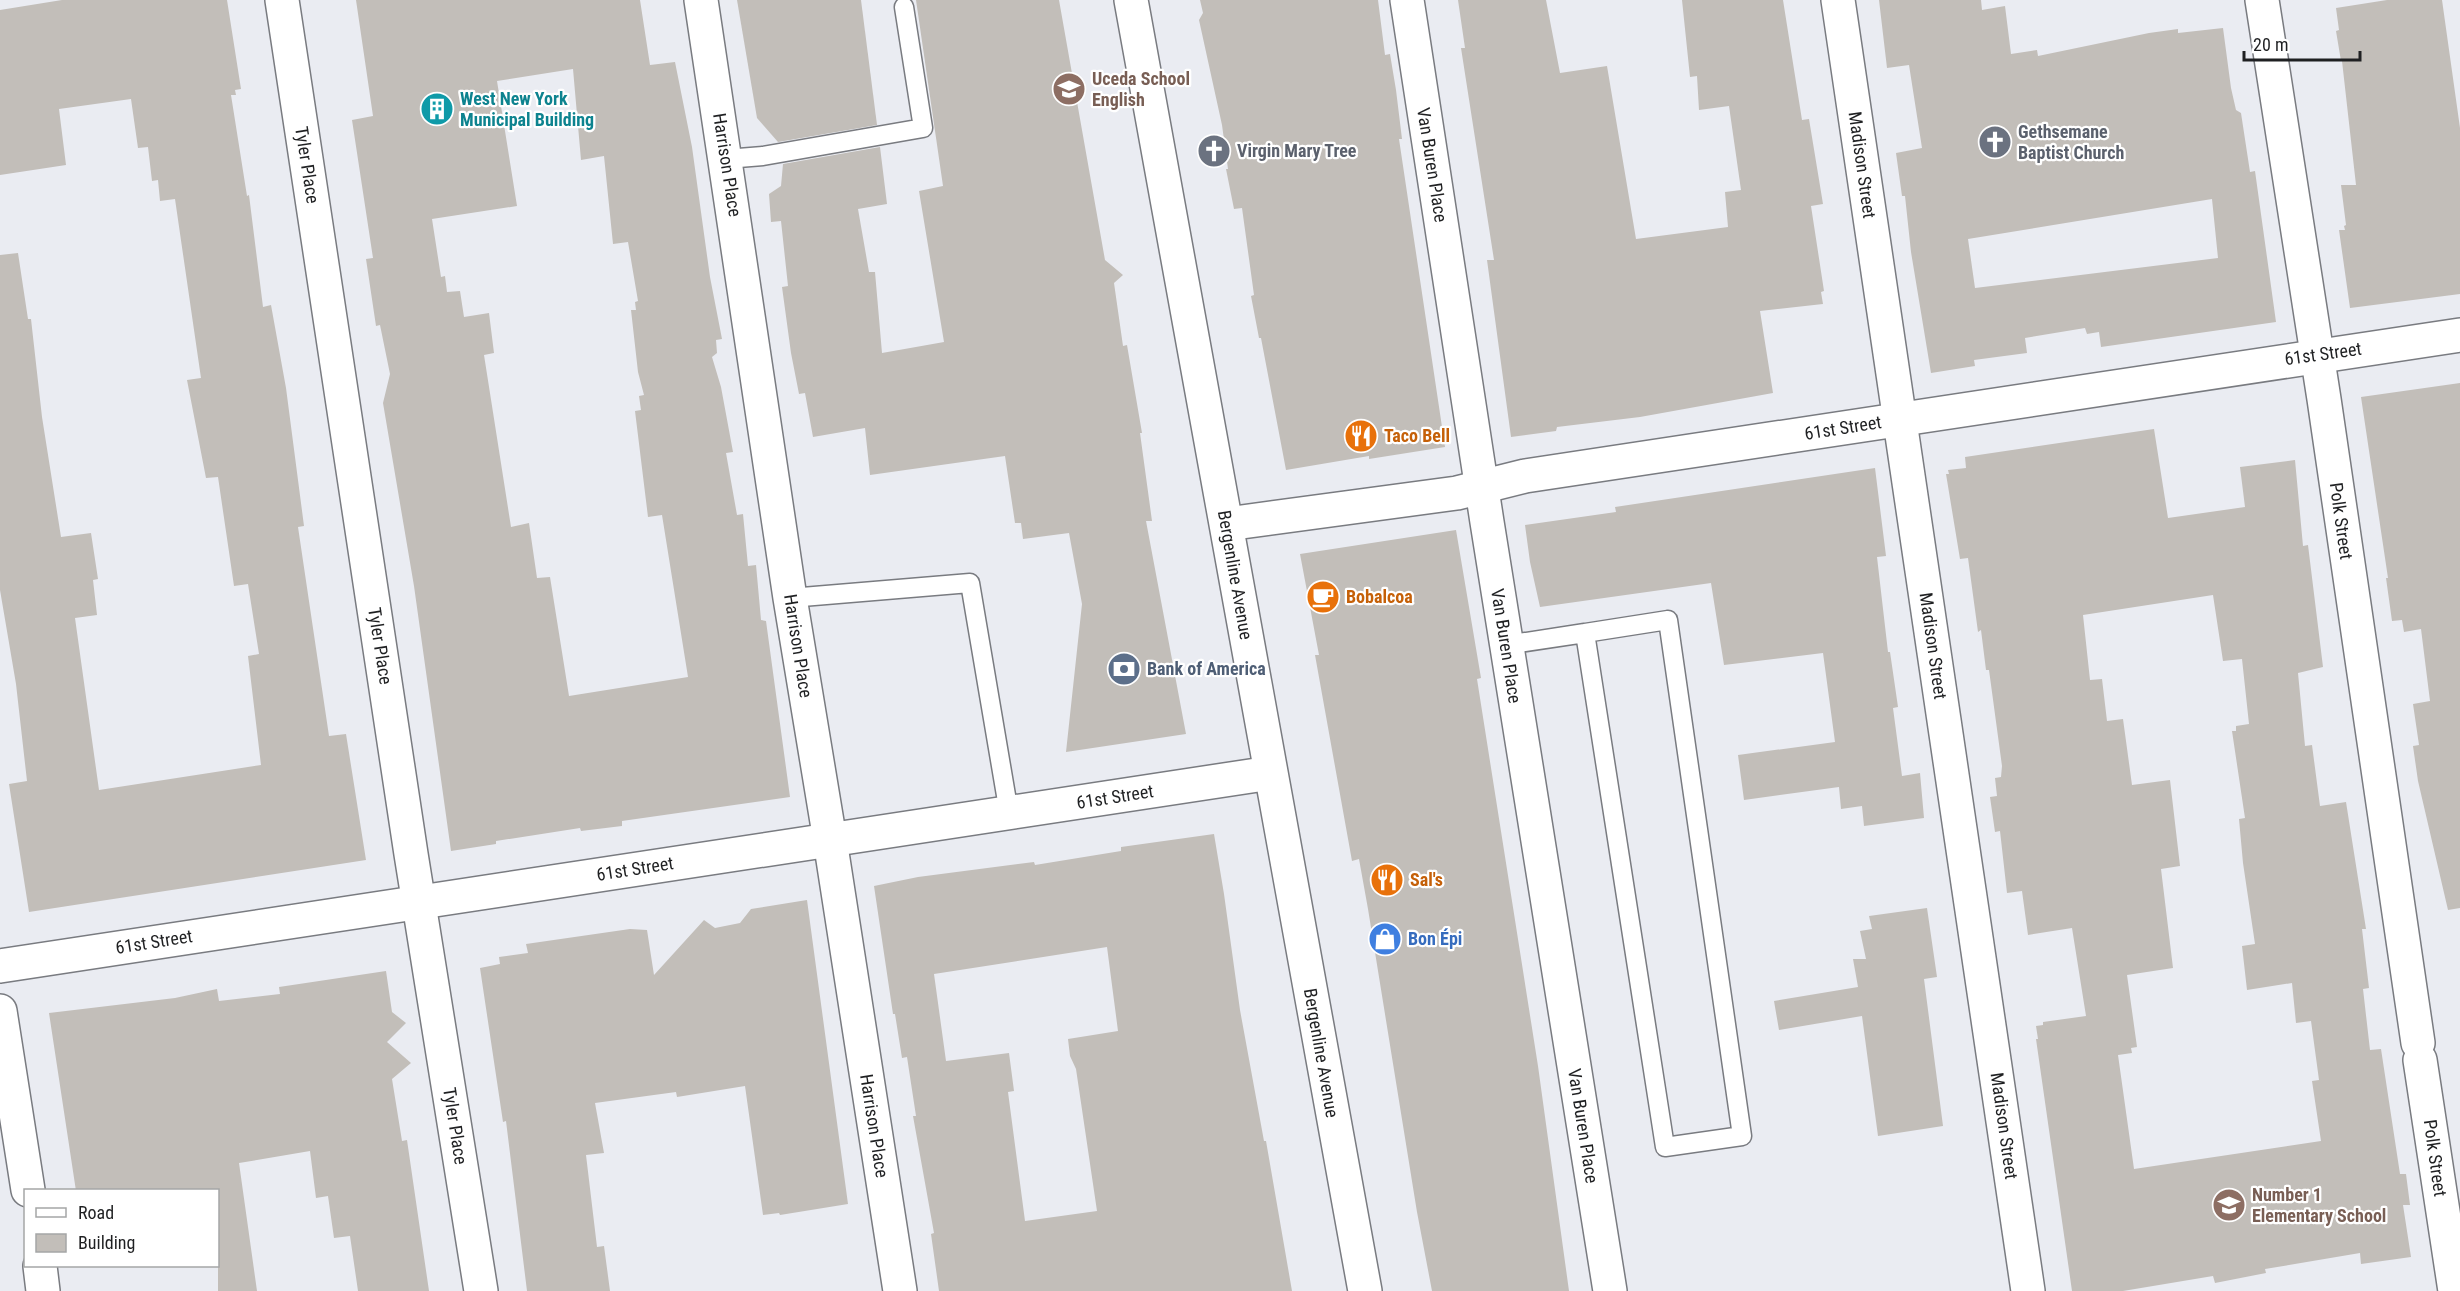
<svg xmlns="http://www.w3.org/2000/svg" width="2460" height="1291" viewBox="0 0 2460 1291" font-family="'Roboto Condensed',sans-serif">
<style>
.building{fill:#c2beb9;fill-rule:evenodd}
.lines{fill:none;stroke-linecap:round;stroke-linejoin:round}
.lane-casing{stroke:#797b80;stroke-width:21}
.street-casing{stroke:#797b80;stroke-width:36}
.secondary-casing{stroke:#797b80;stroke-width:36}
.lane{stroke:#fff;stroke-width:18}
.street{stroke:#fff;stroke-width:33}
.secondary{stroke:#fff;stroke-width:33}
.labels{text-anchor:middle;stroke-width:4.5;stroke-linejoin:round;paint-order:stroke}
.education-label{font-size:18px;font-weight:bold;fill:#785e54;stroke:#fff;text-anchor:start}
.culture-label{font-size:18px;font-weight:bold;fill:#0d838f;stroke:#fff;text-anchor:start}
.worship-label{font-size:18px;font-weight:bold;fill:#5b616d;stroke:#fff;text-anchor:start}
.street-label{font-size:18px;fill:#1f2022;stroke:#fff}
.food-label{font-size:18px;font-weight:bold;fill:#c56008;stroke:#fff;text-anchor:start}
.service-label{font-size:18px;font-weight:bold;fill:#4e5e75;stroke:#fff;text-anchor:start}
.shop-label{font-size:18px;font-weight:bold;fill:#366cbe;stroke:#fff;text-anchor:start}
</style>
<rect width="100%" height="100%" fill="#eaecf2"/>
<!-- building -->
<g class="building">
<polygon points="62,0 227,0 241,89 235,90 236,95 231,95 247,196 249,195 263,307 271,305 286,388 304,526 298,527 329,736 346,734 366,860 29,912 9,784 27,781 16,684 0,590 0,255 18,253 28,319 31,319 42,417 61,537 91,533 98,579 93,580 97,615 75,618 99,790 261,765 248,656 259,654 248,584 234,586 218,477 206,478 187,380 201,378 175,199 160,201 158,180 152,181 148,147 138,148 131,99 59,109 66,165 0,175 0,10"/>
<path d="M356 0H640L650 65 675 62 692 147 710 277 722 339 716 340 717 353 712 357 721 387 733 452 726 453 737 515 743 514 748 566 756 565 761 620 766 621 790 797 622 821V826L581 831 580 828 496 841V844L451 851 414 586 383 403 390 374 380 325 376 326 366 259 373 258 352 120 373 116ZM573 69 581 160 604 156 613 244 628 242 638 301 635 302 636 310H631L638 372 644 395 639 396 641 410 635 411 648 517 662 515 688 677 569 696 550 577 537 578 529 523 511 527 484 355 494 353 489 313 464 317 460 291 447 292 445 276 441 277 432 219 517 206 497 81Z"/>
<polygon points="737,0 861,0 877,125 778,142 757,118"/>
<polygon points="916,0 1059,0 1105,260 1123,275 1114,283 1123,346 1127,345 1142,433 1140,433 1152,521 1146,521 1186,734 1066,752 1082,604 1069,533 1023,539 1021,523 1015,523 1005,456 870,475 865,428 813,437 805,393 799,394 791,353 782,287 788,286 781,221 771,222 769,194 781,186 783,164 880,147 887,204 858,209 869,272 875,272 882,353 944,342 919,191 943,186"/>
<polygon points="1200,0 1378,0 1385,55 1390,54 1396,90 1402,139 1399,139 1445,447 1369,459 1369,456 1286,470 1261,338 1259,338 1251,296 1254,295 1242,208 1234,209 1226,169 1228,169 1222,125 1199,20 1203,13"/>
<polygon points="1458,0 1546,0 1560,73 1607,66 1636,239 1728,227 1725,192 1741,190 1729,106 1699,110 1697,76 1690,77 1682,0 1783,0 1802,120 1809,119 1823,204 1811,206 1824,291 1821,292 1823,304 1760,311 1773,393 1640,417 1557,427 1556,431 1511,437 1487,260 1494,260 1461,48 1465,48"/>
<path d="M1879 0H1981L1982 10 2005 6 2011 54 2037 50 2038 56 2149 33 2178 29V33L2223 28 2231 88 2236 110 2241 113 2250 172 2255 171 2276 322 2101 347 2099 332 2087 334 2085 328 2025 338 2027 353 1974 360 1975 366 1931 373 1911 252 1905 196H1902L1896 153 1922 148 1909 65 1887 68ZM2212 199 2218 258 1975 288 1968 239Z"/>
<polygon points="2387,0 2442,0 2460,128 2460,294 2350,308 2339,230 2345,230 2344,226 2346,225 2341,185 2356,185 2342,61 2341,61 2336,31 2339,30 2336,8"/>
<polygon points="2460,383 2460,908 2448,910 2418,781 2413,746 2419,745 2413,704 2430,701 2421,629 2404,632 2402,620 2392,621 2386,578 2388,578 2361,397"/>
<path d="M2154 429 2168 518 2245 507 2240 467 2295 460 2303 546 2308 545 2323 667 2298 673 2305 746 2312 745 2320 806 2346 802 2366 929H2362L2369 988 2363 989 2370 1050 2381 1049 2400 1174H2406L2410 1205H2403L2411 1257 2361 1264 2360 1253 2265 1269 2266 1273 2215 1283 2213 1276 2123 1291H2072L2036 1039H2038L2036 1026 2043 1025V1022L2086 1016 2072 928 2028 935 2022 891 2007 893 2000 831 1995 832 1990 797 1997 796 1995 778 2001 777 2002 766 1989 670H1986L1981 630 1978 632 1968 558 1960 559 1946 474H1949L1948 470 1966 468 1965 457ZM2213 595 2223 661 2242 659 2249 724 2236 726V731H2232L2245 818 2239 819 2243 863 2255 944 2242 946 2247 990 2292 983 2296 1023 2311 1021 2319 1080 2312 1081 2321 1141 2134 1169 2118 1055 2132 1053 2131 1048 2137 1047 2127 975 2173 968 2161 869 2180 866 2170 780 2132 785 2123 719 2107 721 2102 679 2090 680 2083 615Z"/>
<polygon points="1875,468 1886,556 1877,557 1888,652 1890,652 1898,707 1893,708 1902,776 1920,773 1924,818 1864,826 1862,806 1841,809 1839,787 1744,800 1738,755 1835,742 1823,653 1724,665 1711,583 1540,607 1530,562 1525,525 1616,512 1615,507"/>
<polygon points="1456,530 1481,678 1477,679 1538,1066 1569,1291 1432,1291 1417,1212 1368,909 1359,859 1352,861 1315,655 1319,655 1300,554"/>
<path d="M1214 834 1224 894 1240 1010 1264 1141H1266L1292 1291H939L931 1234 934 1233 913 1116H916L907 1057 902 1058 895 1014H893L874 886 918 877 1034 862 1035 865 1121 851V847ZM1107 947 1118 1031 1068 1039 1070 1056 1076 1069 1097 1211 1025 1221 1008 1092 1014 1091 1009 1053 946 1061 934 974Z"/>
<polygon points="807,900 848,1204 780,1215 779,1213 763,1215 745,1086 677,1097 676,1092 595,1103 604,1153 586,1155 597,1247 604,1246 610,1291 527,1291 506,1121 503,1122 480,968 500,964 499,957 528,953 526,944 630,929 647,930 654,975 704,920 715,928 740,923 751,909"/>
<polygon points="1927,908 1937,977 1924,979 1943,1126 1878,1136 1862,1016 1779,1030 1774,1001 1858,987 1853,959 1866,959 1860,931 1872,929 1869,916"/>
<polygon points="386,971 392,1012 406,1023 387,1042 411,1063 392,1079 402,1141 407,1140 429,1291 358,1291 350,1236 334,1238 328,1196 316,1198 310,1151 239,1163 257,1291 218,1291 218,1191 76,1191 49,1013 175,998 217,989 219,1001 280,994 279,987"/>
</g>
<g class="lines">
<!-- lane casing -->
<g class="lane-casing">
<g id="lane">
<polyline points="726,159 763,156 923,128 904,7"/>
<polyline points="790,598 970,583 1009,813"/>
<polyline points="1506,645 1585,633 1665,1147 1742,1136 1668,620 1585,633"/>
</g>
</g>
<!-- street casing -->
<g class="street-casing">
<g id="street">
<polyline points="282,0 411,854 481,1291"/>
<polyline points="701,0 790,598 830,840 900,1291"/>
<polyline points="1407,0 1487,522 1610,1291"/>
<polyline points="1838,0 2028,1291"/>
<polyline points="2262,0 2324,399 2418,1043"/>
<polyline points="1227,524 1457,493 1525,476 2460,335"/>
<polyline points="0,966 1270,773"/>
<polyline points="0,1011 28,1190"/>
<polyline points="2420,1060 2455,1291"/>
<polyline points="40,1266 43,1291"/>
</g>
</g>
<!-- secondary casing -->
<g class="secondary-casing">
<polyline id="secondary" points="1131,0 1365,1291"/>
</g>
<!-- lane -->
<use href="#lane" class="lane"/>
<!-- street -->
<use href="#street" class="street"/>
<!-- secondary -->
<use href="#secondary" class="secondary"/>
</g>
<!-- icons -->
<defs>
<g id="school-disc" transform="scale(1.725)"><circle r="9.5" fill="#8d6e63" stroke="#fff"/><path d="M0-5L7-2L0 1L-7-2ZM-4 1L0 2.5L4 1V4Q0 6-4 4Z" fill="#fff"/></g>
<g id="building-disc" transform="scale(1.725)"><circle r="9.5" fill="#0f9aa8" stroke="#fff"/><path d="M-4-6H4V6H1V3H-1V6H-4ZM-2.5-4.3h1.7v1.8h-1.7ZM.8-4.3h1.7v1.8H.8ZM-2.5-1h1.7V.8h-1.7ZM.8-1h1.7V.8H.8Z" fill="#fff"/></g>
<g id="church-disc" transform="scale(1.725)"><circle r="9.5" fill="#6b7280" stroke="#fff"/><path d="M-1.2-6h2.4v3.5h3.3v2.4h-3.3V6h-2.4V-.1h-3.3v-2.4h3.3Z" fill="#fff"/></g>
<g id="restaurant-disc" transform="scale(1.725)"><circle r="9.5" fill="#e8710a" stroke="#fff"/><path d="M-5-6h1v4h1v-4h1v4h1v-4h1v5L-1.5 .5V6h-2V.5L-5-1ZM5-6V6H3V1.5H1.5Q1.5-4 5-6Z" fill="#fff"/></g>
<g id="cafe-disc" transform="scale(1.725)"><circle r="9.5" fill="#e8710a" stroke="#fff"/><path d="M-5.5-4.5H6V0H3Q3 3.5 0 3.5H-2.5Q-5.5 3.5-5.5 0ZM3-3.2v2h1.7v-2ZM-6 4.5H4V6H-6Z" fill="#fff"/></g>
<g id="bank-disc" transform="scale(1.725)"><circle r="9.5" fill="#5c6f8a" stroke="#fff"/><path d="M-6-4H6V4H-6ZM0-2.3a2.3 2.3 0 1 0 0 4.6a2.3 2.3 0 1 0 0-4.6Z" fill="#fff"/></g>
<g id="shop-disc" transform="scale(1.725)"><circle r="9.5" fill="#3f7fe0" stroke="#fff"/><path d="M-5-2.5h2.3a2.7 3.5 0 0 1 5.4 0H5L5.5 6h-11ZM-1.5-2.5h3a1.5 2.3 0 0 0-3 0Z" fill="#fff"/></g>
</defs>
<g fill-rule="evenodd">
<use href="#school-disc" x="1069" y="89"/>
<use href="#building-disc" x="437" y="109"/>
<use href="#church-disc" x="1995" y="142"/>
<use href="#church-disc" x="1214" y="151"/>
<use href="#restaurant-disc" x="1361" y="436"/>
<use href="#cafe-disc" x="1323" y="597"/>
<use href="#bank-disc" x="1124" y="669"/>
<use href="#restaurant-disc" x="1387" y="880"/>
<use href="#shop-disc" x="1385" y="939"/>
<use href="#school-disc" x="2229" y="1205"/>
</g>
<g class="labels">
<!-- education labels -->
<g class="education-label">
<text x="1092" y="85">Uceda School<tspan x="1092" dy="21">English</tspan></text>
<text x="2252" y="1201">Number 1<tspan x="2252" dy="21">Elementary School</tspan></text>
</g>
<!-- culture labels -->
<g class="culture-label">
<text x="460" y="105">West New York<tspan x="460" dy="21">Municipal Building</tspan></text>
</g>
<!-- worship labels -->
<g class="worship-label">
<text x="2018" y="138">Gethsemane<tspan x="2018" dy="21">Baptist Church</tspan></text>
<text x="1237" y="157">Virgin Mary Tree</text>
</g>
<!-- street labels -->
<g class="street-label">
<text transform="translate(307 165) rotate(81)" y="6">Tyler Place</text>
<text transform="translate(727 165) rotate(81)" y="6">Harrison Place</text>
<text transform="translate(1432 165) rotate(81)" y="6">Van Buren Place</text>
<text transform="translate(1862 165) rotate(82)" y="6">Madison Street</text>
<text transform="translate(2323 354) rotate(-8)" y="6">61st Street</text>
<text transform="translate(1843 428) rotate(-9)" y="6">61st Street</text>
<text transform="translate(2341 521) rotate(82)" y="6">Polk Street</text>
<text transform="translate(1235 575) rotate(80)" y="6">Bergenline Avenue</text>
<text transform="translate(380 646) rotate(81)" y="6">Tyler Place</text>
<text transform="translate(798 646) rotate(81)" y="6">Harrison Place</text>
<text transform="translate(1506 646) rotate(81)" y="6">Van Buren Place</text>
<text transform="translate(1933 646) rotate(82)" y="6">Madison Street</text>
<text transform="translate(1115 797) rotate(-9)" y="6">61st Street</text>
<text transform="translate(635 869) rotate(-9)" y="6">61st Street</text>
<text transform="translate(154 942) rotate(-9)" y="6">61st Street</text>
<text transform="translate(1321 1053) rotate(80)" y="6">Bergenline Avenue</text>
<text transform="translate(455 1126) rotate(81)" y="6">Tyler Place</text>
<text transform="translate(874 1126) rotate(81)" y="6">Harrison Place</text>
<text transform="translate(1583 1126) rotate(81)" y="6">Van Buren Place</text>
<text transform="translate(2004 1126) rotate(82)" y="6">Madison Street</text>
<text transform="translate(2435 1158) rotate(82)" y="6">Polk Street</text>
</g>
<!-- food labels -->
<g class="food-label">
<text x="1384" y="442">Taco Bell</text>
<text x="1346" y="603">Bobalcoa</text>
<text x="1410" y="886">Sal's</text>
</g>
<!-- service labels -->
<g class="service-label">
<text x="1147" y="675">Bank of America</text>
</g>
<!-- shop labels -->
<g class="shop-label">
<text x="1408" y="945">Bon Épi</text>
</g>
</g>
<!-- legend -->
<rect x="24" y="1189" width="195" height="78" fill="#ffffff" stroke="#a5a6a7" stroke-width="1.5"/>
<rect x="36" y="1208" width="30" height="9" fill="#ffffff" stroke="#a5a6a7" stroke-width="1.5"/>
<text x="78" y="1219" font-size="18" fill="#1f2022">Road</text>
<rect x="36" y="1234" width="30" height="18" fill="#c2beb9" stroke="#a5a6a7" stroke-width="1.5"/>
<text x="78" y="1249" font-size="18" fill="#1f2022">Building</text>
<!-- scale -->
<path d="M2244 51v9h116v-9" fill="none" stroke="#1f2022" stroke-width="3"/>
<text x="2253" y="51" font-size="18" fill="#1f2022" stroke="#ffffff" stroke-width="4.5" paint-order="stroke">20 m</text>
</svg>
